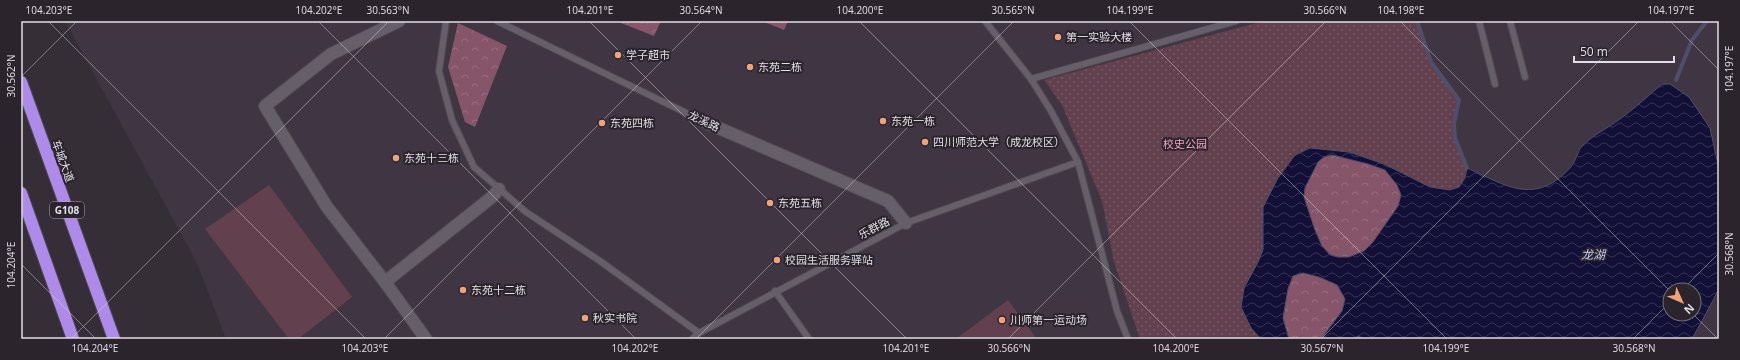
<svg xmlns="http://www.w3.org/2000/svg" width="1740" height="360" viewBox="0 0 1740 360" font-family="'Open Sans','Noto Sans SC',sans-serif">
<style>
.built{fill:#403543;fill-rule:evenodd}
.forest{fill:url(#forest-crowns)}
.park{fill:url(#park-dots)}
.pitch{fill:#62404e}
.water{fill:url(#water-waves);stroke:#514e6b;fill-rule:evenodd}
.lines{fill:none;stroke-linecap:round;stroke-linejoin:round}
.stream{stroke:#514e6b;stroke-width:4}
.lane-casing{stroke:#4f4a51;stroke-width:8}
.street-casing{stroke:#4f4a51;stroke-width:14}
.highway-casing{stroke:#4f4a51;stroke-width:14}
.lane{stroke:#665e69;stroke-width:6}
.street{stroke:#665e69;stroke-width:12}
.highway{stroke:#ae8aea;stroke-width:12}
.ticks{fill:none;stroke:#e2dde3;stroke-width:1;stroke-opacity:0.45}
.poi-dot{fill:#f0a279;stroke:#2b242d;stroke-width:1.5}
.labels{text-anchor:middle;stroke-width:4;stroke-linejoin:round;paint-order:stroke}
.shield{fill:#2b242d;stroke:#aba6ac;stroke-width:1}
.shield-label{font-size:10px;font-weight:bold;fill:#e2dde3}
.poi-label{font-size:11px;fill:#e2dde3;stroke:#2b242d;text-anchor:start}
.street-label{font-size:11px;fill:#e2dde3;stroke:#2b242d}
.park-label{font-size:11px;fill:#f5a5c5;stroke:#2b242d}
.water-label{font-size:12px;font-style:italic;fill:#c5c9f5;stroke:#2b242d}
.neatline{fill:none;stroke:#e2dde3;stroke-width:1.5}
.ticks-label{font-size:10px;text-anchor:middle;fill:#e2dde3}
</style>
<defs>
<pattern id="forest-crowns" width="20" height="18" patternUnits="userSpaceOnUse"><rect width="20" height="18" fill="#875569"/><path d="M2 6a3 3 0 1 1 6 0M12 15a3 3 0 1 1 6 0" fill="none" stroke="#986d7e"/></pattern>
<pattern id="park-dots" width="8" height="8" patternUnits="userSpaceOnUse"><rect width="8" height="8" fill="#62404e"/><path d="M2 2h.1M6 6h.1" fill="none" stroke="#785b67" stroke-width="1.8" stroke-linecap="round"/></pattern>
<pattern id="water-waves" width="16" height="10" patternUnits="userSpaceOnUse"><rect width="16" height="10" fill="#131037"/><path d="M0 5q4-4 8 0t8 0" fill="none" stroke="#353254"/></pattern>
</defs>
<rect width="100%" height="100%" fill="#352e37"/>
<!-- built -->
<path class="built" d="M65 21H1719V339H226L197 263ZM1670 290H1694V314H1670Z"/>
<!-- forest -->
<g class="forest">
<polygon points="622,21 661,21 654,36 621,23"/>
<polygon points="762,21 788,21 784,30"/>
<polygon points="458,23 507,46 475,127 465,122 448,67"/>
<polygon points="1332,155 1368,164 1385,170 1397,185 1401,195 1398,206 1373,242 1364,251 1349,257 1338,257 1330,254 1322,246 1315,230 1304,197 1305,188 1318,162 1324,157"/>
<polygon points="1303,273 1319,277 1337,285 1345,299 1342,311 1321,339 1289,339 1283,318 1288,289 1293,276"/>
</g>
<!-- park -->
<polygon class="park" points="1264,21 1417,21 1431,62 1459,100 1453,120 1454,132 1467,168 1465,178 1459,187 1450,190 1430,187 1384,164 1310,148 1296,155 1278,178 1262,225 1263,249 1258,262 1244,288 1251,328 1261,339 1140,339 1114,262 1102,201 1062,105 1044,80"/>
<!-- pitch -->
<g class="pitch">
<polygon points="269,185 352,297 298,339 289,339 205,229"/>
<polygon points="1008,300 1037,339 956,339"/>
</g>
<!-- water -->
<path class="water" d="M1662 84H1670L1689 97 1710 128 1719 169V289L1703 319 1693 337 1689 339H1365L1358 336 1354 339H1321L1342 311 1345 299 1337 285 1319 277 1303 273 1293 276 1288 289 1283 318 1289 339H1261L1251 328 1241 307 1244 288 1258 262 1263 250V207L1278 178 1295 155 1310 148 1349 152 1384 164 1430 187 1450 190 1459 187 1465 178 1467 168C1505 185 1534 206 1569 169 1576 162 1578 150 1582 146 1593 135 1608 128 1620 119 1635 108 1648 96 1662 84ZM1332 155 1368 164 1385 170 1397 185 1401 195 1398 206 1373 242 1364 251 1349 257H1338L1330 255 1322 246 1315 230 1304 197 1305 188 1318 162 1324 157ZM1670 290H1694V314H1670Z"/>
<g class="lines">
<!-- stream -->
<g class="stream">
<polyline points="1417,21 1431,62 1459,100 1454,124 1455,138 1467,168"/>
<polyline points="1676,80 1692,40 1707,21"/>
</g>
<!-- lane casing -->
<g class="lane-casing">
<g id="lane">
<polyline points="446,21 439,71 452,120 474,167 526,212 600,261 699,333"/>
<polyline points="497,21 707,123"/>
<polyline points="985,21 1031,79 1051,111 1078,162 1117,311 1128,339"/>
<polyline points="1479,21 1495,84"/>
<polyline points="1510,21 1525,77"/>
<polyline points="1031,79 1236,21"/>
<polyline points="775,291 809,339"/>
<polyline points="692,339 699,333 906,223 1078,162"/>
</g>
</g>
<!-- street casing -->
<g class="street-casing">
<g id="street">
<polyline points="399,21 331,54 265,106 327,207 385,282 492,197 499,189"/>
<polyline points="707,123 888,201 906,223"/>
<polyline points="385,282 426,339"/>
</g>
</g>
<!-- highway casing -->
<g class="highway-casing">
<g id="highway">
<polyline points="21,82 114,339"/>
<polyline points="21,193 73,339"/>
</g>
</g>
<!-- lane -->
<use href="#lane" class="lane"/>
<!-- street -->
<use href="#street" class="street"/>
<!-- highway -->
<use href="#highway" class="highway"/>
</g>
<!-- ticks -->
<path class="ticks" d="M48 21 366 339M318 21 636 339M589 21 907 339M859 21 1177 339M1129 21 1447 339M1400 21 1670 291M1670 21 1719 70M21 77 77 21M21 264 96 339M1682 290 1719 253M1693 314 1718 339M71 339 389 21M384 339 702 21M696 339 1014 21M1008 339 1326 21M1321 339 1639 21M1633 339 1670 302"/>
<!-- markers -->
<g class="poi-dot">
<circle cx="1058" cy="37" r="4"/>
<circle cx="618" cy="55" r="4"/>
<circle cx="750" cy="67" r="4"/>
<circle cx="883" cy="121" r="4"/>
<circle cx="602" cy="123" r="4"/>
<circle cx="925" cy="142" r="4"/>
<circle cx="396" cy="158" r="4"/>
<circle cx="770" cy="203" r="4"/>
<circle cx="777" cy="260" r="4"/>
<circle cx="463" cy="290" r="4"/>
<circle cx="585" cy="318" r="4"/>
<circle cx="1002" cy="320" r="4"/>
</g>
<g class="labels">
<!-- shield labels -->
<rect class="shield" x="50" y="202" width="34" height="16" rx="3"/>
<g class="shield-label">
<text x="67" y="214">G108</text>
</g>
<!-- poi labels -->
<g class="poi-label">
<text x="1066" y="41">第一实验大楼</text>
<text x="626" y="59">学子超市</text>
<text x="758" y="71">东苑二栋</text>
<text x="891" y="125">东苑一栋</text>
<text x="610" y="127">东苑四栋</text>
<text x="933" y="146">四川师范大学（成龙校区）</text>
<text x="404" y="162">东苑十三栋</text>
<text x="778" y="207">东苑五栋</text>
<text x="785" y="264">校园生活服务驿站</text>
<text x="471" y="294">东苑十二栋</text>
<text x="593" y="322">秋实书院</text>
<text x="1010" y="324">川师第一运动场</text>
</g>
<!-- street labels -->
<g class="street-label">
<text transform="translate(704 121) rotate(25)" y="4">龙溪路</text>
<text transform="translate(63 161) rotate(70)" y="4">车城大道</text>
<text transform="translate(874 228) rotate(-28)" y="4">乐群路</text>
</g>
<!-- park labels -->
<g class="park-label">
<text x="1185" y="148">校史公园</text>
</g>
<!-- water labels -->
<g class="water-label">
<text x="1593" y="259">龙湖</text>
</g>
</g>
<!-- border -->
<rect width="1740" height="360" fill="none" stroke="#2b242d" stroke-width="44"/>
<!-- north arrow -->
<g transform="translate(1682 302) rotate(135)"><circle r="19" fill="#2b242d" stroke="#746e76"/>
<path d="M0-3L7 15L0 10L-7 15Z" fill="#f0a279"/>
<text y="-6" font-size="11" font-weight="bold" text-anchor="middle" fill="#e2dde3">N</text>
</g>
<!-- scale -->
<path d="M1574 56v6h100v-6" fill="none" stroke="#e2dde3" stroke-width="2"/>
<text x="1580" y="56" font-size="12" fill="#e2dde3" stroke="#2b242d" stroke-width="3" paint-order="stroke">50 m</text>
<rect x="22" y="22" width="1696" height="316" class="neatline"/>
<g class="ticks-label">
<text x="49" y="14">104.203°E</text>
<text x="319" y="14">104.202°E</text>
<text x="388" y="14">30.563°N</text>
<text x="590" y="14">104.201°E</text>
<text x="701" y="14">30.564°N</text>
<text x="860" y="14">104.200°E</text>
<text x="1013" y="14">30.565°N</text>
<text x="1130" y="14">104.199°E</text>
<text x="1325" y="14">30.566°N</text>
<text x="1401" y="14">104.198°E</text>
<text x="1671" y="14">104.197°E</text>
<text transform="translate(1729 69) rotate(-90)" y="4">104.197°E</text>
<text transform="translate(11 76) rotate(-90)" y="4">30.562°N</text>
<text transform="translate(1729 254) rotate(-90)" y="4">30.568°N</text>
<text transform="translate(11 265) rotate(-90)" y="4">104.204°E</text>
<text x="95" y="352">104.204°E</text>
<text x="365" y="352">104.203°E</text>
<text x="635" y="352">104.202°E</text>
<text x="906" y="352">104.201°E</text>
<text x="1009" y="352">30.566°N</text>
<text x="1176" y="352">104.200°E</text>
<text x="1322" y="352">30.567°N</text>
<text x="1446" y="352">104.199°E</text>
<text x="1634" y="352">30.568°N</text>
</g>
</svg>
